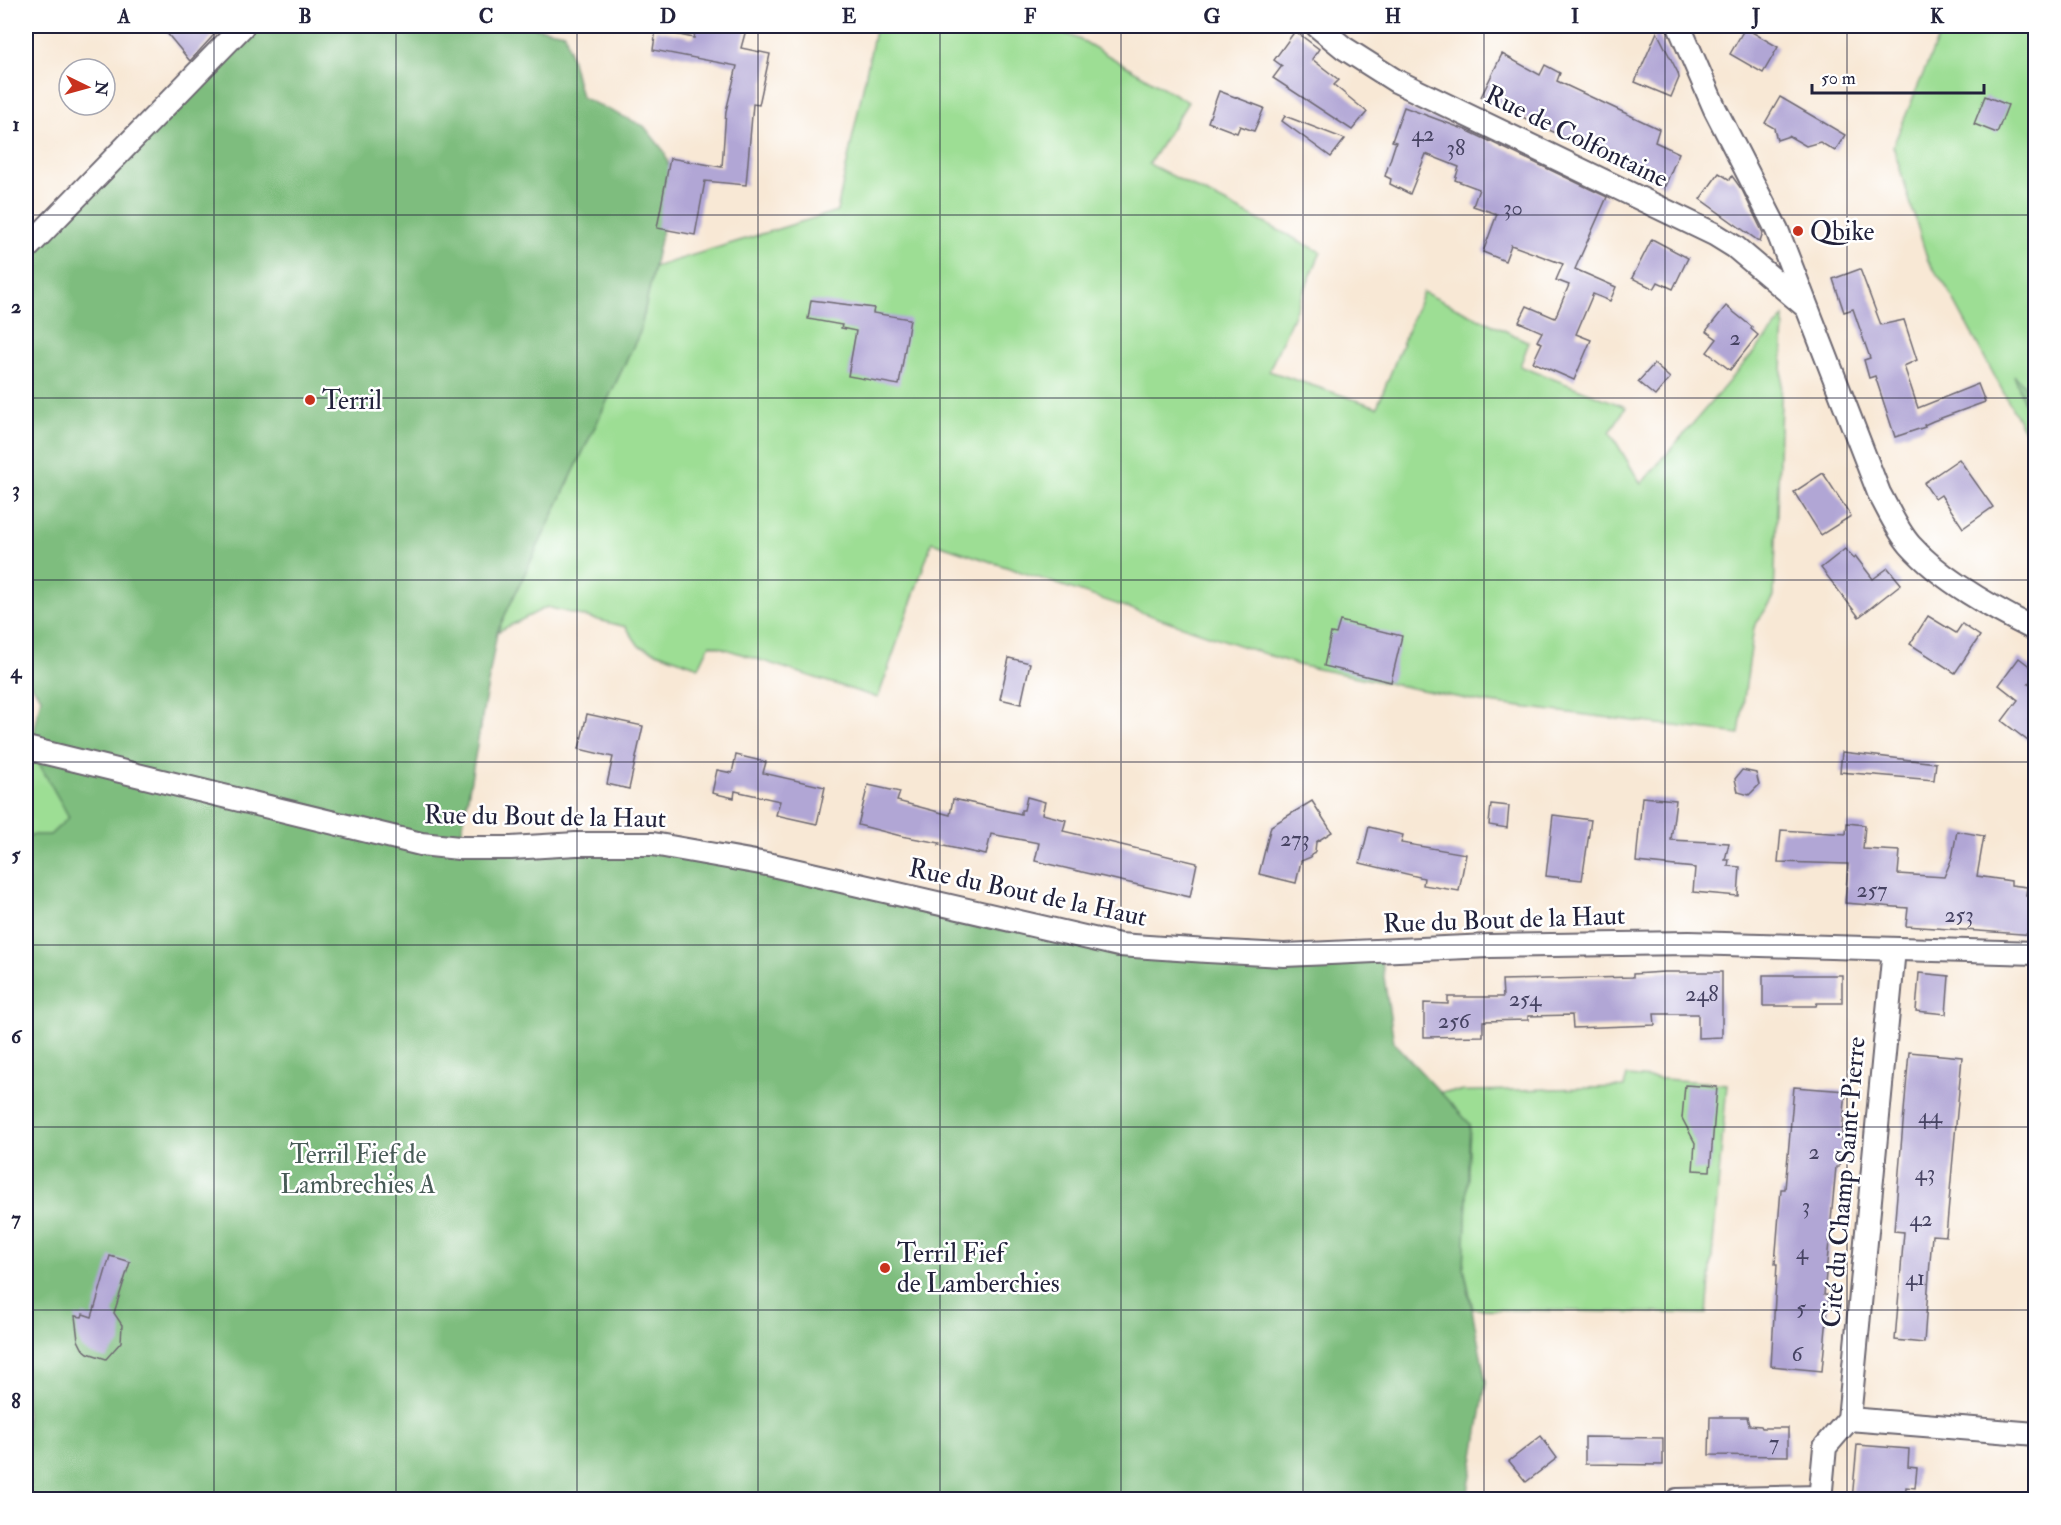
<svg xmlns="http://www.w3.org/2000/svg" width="2061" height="1525" viewBox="0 0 2061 1525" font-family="'IM FELL Double Pica',serif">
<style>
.green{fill:#9dde94;stroke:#608068;stroke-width:1.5}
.forest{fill:#7ebd7e;stroke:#50705c;stroke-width:1.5}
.building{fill:#b1a6d5}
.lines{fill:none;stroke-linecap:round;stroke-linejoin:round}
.minor-casing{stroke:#6d6771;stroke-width:26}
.minor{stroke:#fff;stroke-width:22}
.grid{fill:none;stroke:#22223b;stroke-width:1.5;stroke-opacity:0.55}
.poi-dot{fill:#c8321e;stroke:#fff;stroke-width:2}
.labels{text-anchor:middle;stroke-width:5;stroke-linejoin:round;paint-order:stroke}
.number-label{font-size:22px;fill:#464362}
.street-label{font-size:26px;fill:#22223b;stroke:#fff}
.poi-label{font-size:26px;fill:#22223b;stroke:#fff;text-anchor:start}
.park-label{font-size:26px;fill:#475a56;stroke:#fff}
.neatline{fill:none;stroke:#22223b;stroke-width:2}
.grid-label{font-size:20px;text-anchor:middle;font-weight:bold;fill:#22223b}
</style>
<rect width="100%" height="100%" fill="#fff"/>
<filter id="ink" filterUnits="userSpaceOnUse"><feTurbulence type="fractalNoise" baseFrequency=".0167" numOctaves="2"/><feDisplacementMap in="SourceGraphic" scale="12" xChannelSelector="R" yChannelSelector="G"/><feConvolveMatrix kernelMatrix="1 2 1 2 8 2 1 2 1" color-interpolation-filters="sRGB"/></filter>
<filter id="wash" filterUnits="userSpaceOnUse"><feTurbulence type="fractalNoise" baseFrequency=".008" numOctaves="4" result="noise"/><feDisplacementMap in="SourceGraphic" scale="24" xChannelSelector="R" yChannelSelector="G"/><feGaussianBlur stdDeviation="1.35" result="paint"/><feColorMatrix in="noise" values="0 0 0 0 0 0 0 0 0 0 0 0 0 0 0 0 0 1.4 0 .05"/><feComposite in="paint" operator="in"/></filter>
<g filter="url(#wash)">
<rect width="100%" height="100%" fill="#f8e8d5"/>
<!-- green -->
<g class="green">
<polygon points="876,26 1030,26 1067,34 1085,42 1188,102 1149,164 1321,252 1269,371 1377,407 1423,292 1529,342 1520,366 1626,407 1610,432 1641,484 1784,317 1774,597 1754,627 1739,734 1481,702 1298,665 932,542 878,698 710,644 699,667 639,646 626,627 547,607 497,632 640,332 654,267 837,211"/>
<polygon points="1943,26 2035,26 2035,451 1947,288 1928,261 1893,146"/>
<polygon points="26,748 31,749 69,817 50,835 26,835"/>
<polygon points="1627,1076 1727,1084 1707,1314 1473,1309 1464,1268 1470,1124 1440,1092 1624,1087"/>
</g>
<!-- forest -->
<g class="forest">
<polygon points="262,26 526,26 565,33 581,97 644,126 664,151 673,179 640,332 497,632 459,847 653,844 1119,945 1380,951 1394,1043 1470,1124 1464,1268 1486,1382 1467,1499 31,1500 26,1498 26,835 50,835 69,817 31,749 41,697 26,679 26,252"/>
<polygon points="2014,375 2035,395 2035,433"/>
</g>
<g id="blocks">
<!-- building -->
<g class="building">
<polygon points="161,26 222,26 190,61"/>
<polygon points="696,26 747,26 741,48 770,54 759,105 753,104 746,185 705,181 695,235 657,228 670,158 722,167 726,111 737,66 653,50 656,30 694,38"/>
<polygon points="1745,28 1778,47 1763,73 1730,54"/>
<polygon points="1295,31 1319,49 1312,59 1339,80 1334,85 1367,112 1352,130 1273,78 1282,66 1274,60"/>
<polygon points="1657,32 1678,73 1679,78 1671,97 1635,82"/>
<polygon points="1502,54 1540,75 1545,65 1560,73 1557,81 1659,129 1655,142 1679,153 1665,186 1481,97"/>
<polygon points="1219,91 1264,108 1254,131 1240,126 1237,133 1208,122"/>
<polygon points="1985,96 2008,105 1997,133 1974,124"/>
<polygon points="1780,97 1845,135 1835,151 1820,142 1806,146 1789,136 1777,140 1774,128 1765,123"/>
<polygon points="1404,107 1466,130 1607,197 1575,269 1616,287 1610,301 1593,294 1576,334 1591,340 1574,380 1533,362 1542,343 1537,341 1542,332 1519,322 1527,306 1555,318 1569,285 1556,280 1563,264 1511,245 1505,261 1483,252 1497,214 1473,206 1479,189 1455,180 1459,167 1426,154 1410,194 1390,184 1391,179 1385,176 1396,142 1392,141"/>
<polygon points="1285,116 1345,139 1331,157 1282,121"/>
<polygon points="1719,173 1730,180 1732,176 1742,190 1763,233 1760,242 1700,199"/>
<polygon points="1652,239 1688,258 1673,289 1658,282 1654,289 1632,278"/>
<polygon points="1860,269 1881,325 1904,320 1917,360 1904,366 1918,408 1978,384 1985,402 1933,421 1924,425 1925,427 1895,437 1875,376 1869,378 1864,360 1870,358 1853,309 1844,312 1833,279"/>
<polygon points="811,300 874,308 873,313 910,319 899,385 848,376 856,331 841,328 842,325 808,319"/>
<polygon points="1726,306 1752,327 1751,329 1758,335 1730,370 1707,352 1717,339 1706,331"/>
<polygon points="1654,364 1670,378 1655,396 1638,382"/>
<polygon points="1959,459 1993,507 1963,528 1941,495 1935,499 1924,483"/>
<polygon points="1823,473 1851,516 1821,535 1794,492"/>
<polygon points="1845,549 1854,559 1856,557 1873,579 1888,568 1901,584 1859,617 1821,568"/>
<polygon points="1928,616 1956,633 1962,624 1980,636 1955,673 1910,644"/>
<polygon points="1340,621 1402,636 1391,682 1324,666 1331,633 1336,634"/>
<polygon points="1009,658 1030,663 1021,704 1000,699"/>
<polygon points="2019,658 2036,671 2036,674 2028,684 2036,676 2036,731 2028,741 2002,721 2018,700 1999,685"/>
<polygon points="587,714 643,726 629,789 607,784 613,757 579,749"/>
<polygon points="1842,752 1936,763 1934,780 1840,772"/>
<polygon points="736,755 766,762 763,773 825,787 817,824 776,815 780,801 735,791 734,798 712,793 717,770 732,773"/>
<polygon points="1742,770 1756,773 1759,785 1749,795 1738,792 1735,779"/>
<polygon points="868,785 900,792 897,801 950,815 953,799 1021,814 1021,810 1024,810 1027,797 1045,802 1042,814 1066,820 1063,831 1197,863 1190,897 1035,861 1039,843 991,834 986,855 939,845 940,843 901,836 858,825"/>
<polygon points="1642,797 1676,800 1671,840 1729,843 1725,860 1729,860 1728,866 1740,867 1738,896 1693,892 1695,868 1636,862"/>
<polygon points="1312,801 1332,832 1316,842 1315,851 1311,857 1301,861 1296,883 1259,874 1271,826"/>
<polygon points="1491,804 1509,806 1507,828 1489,825"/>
<polygon points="1553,815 1591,820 1582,880 1546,876"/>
<polygon points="1847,823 1865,825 1863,849 1900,851 1898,874 1944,877 1952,858 1957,831 1984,836 1977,876 2011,881 2011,885 2027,887 2026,896 2030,896 2030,903 2036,903 2036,935 1906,926 1908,908 1845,903 1848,864 1778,862 1781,830 1846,834"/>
<polygon points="1369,827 1403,835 1401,843 1466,854 1459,891 1423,885 1424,878 1360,863"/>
<polygon points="1664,972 1722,972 1722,1037 1698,1038 1698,1014 1654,1014 1655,1025 1573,1028 1572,1015 1528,1016 1528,1020 1483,1021 1483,1036 1424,1037 1424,1003 1448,1004 1448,997 1503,997 1502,980 1633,977 1633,974"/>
<polygon points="1919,973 1949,976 1946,1014 1916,1011"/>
<polygon points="1763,975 1842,975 1842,1003 1817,1003 1816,1006 1763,1006"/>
<polygon points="1909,1052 1962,1057 1946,1236 1932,1235 1924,1343 1895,1340 1904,1232 1894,1231"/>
<polygon points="1685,1085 1717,1087 1710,1171 1693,1170 1695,1143 1682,1118"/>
<polygon points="1794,1087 1846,1091 1839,1167 1836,1167 1824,1295 1829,1295 1822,1371 1771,1366 1777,1264 1775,1264 1781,1189 1785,1189"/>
<polygon points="110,1256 130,1262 114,1313 122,1325 121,1342 106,1359 88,1353 82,1348 78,1340 75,1316 82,1317 83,1314 92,1317"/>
<polygon points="1710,1417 1747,1417 1749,1425 1761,1426 1762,1428 1788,1428 1788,1456 1709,1455"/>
<polygon points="1541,1436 1557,1458 1526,1482 1509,1461"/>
<polygon points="1585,1437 1663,1438 1663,1465 1585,1464"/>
<polygon points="1857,1445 1909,1449 1908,1467 1917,1468 1915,1488 1906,1487 1905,1500 1852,1500"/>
</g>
</g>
</g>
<g filter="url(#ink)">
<use href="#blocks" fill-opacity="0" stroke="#6d6771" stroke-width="1.5"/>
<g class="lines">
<!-- minor casing -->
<g class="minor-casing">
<g id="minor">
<polyline points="1317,26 1344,48 1396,81 1714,234 1735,247 1805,306"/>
<path d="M1679 26 1715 109 1777 230 1879 493C1889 511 1897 530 1910 545 1941 580 1994 609 2036 630"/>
<polyline points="26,249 243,26"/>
<polyline points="26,748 421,844 459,848 511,848 576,844 653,844 772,865 1119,945 1207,951 1284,955 1490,946 1689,943 2036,953"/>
<polyline points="1849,1419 2036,1434"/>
<polyline points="1677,1500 1820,1497"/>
<polyline points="1820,1500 1825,1447 1849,1419 1894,949"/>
</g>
</g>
<!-- minor -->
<use href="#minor" class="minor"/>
</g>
</g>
<!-- grid -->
<path class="grid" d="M214 26V1500M396 26V1500M577 26V1500M758 26V1500M940 26V1500M1121 26V1500M1303 26V1500M1484 26V1500M1665 26V1500M1847 26V1500M26 215H2036M26 398H2036M26 580H2036M26 762H2036M26 945H2036M26 1127H2036M26 1310H2036"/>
<!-- markers -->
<g class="poi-dot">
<circle cx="1798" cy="231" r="6"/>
<circle cx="310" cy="400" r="6"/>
<circle cx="885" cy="1268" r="6"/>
</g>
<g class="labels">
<!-- number labels -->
<g class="number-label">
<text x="1423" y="141">42</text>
<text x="1456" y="155">38</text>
<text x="1513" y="215">30</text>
<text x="1735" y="345">2</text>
<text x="1295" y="846">273</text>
<text x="1872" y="897">257</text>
<text x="1959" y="922">253</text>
<text x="1702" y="1001">248</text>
<text x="1525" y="1006">254</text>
<text x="1454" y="1028">256</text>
<text x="1930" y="1123">44</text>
<text x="1814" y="1159">2</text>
<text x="1925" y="1180">43</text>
<text x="1806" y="1213">3</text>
<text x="1921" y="1226">42</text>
<text x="1802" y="1259">4</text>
<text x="1915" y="1285">41</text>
<text x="1801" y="1315">5</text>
<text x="1797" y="1361">6</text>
<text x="1774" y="1450">7</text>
</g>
<!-- street labels -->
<g class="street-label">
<text transform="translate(1577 136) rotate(26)" y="9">Rue de Colfontaine</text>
<text transform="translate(545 816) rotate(1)" y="9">Rue du Bout de la Haut</text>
<text transform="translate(1028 892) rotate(12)" y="9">Rue du Bout de la Haut</text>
<text transform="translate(1504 919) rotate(-2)" y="9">Rue du Bout de la Haut</text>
<text transform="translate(1843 1182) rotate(-85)" y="9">Cité du Champ Saint-Pierre</text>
</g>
<!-- poi labels -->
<g class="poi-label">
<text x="1810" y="240">Qbike</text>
<text x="322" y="409">Terril</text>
<text x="897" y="1262">Terril Fief<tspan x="897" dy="30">de Lamberchies</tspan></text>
</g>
<!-- park labels -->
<g class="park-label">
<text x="358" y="1163">Terril Fief de<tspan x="358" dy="30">Lambrechies A</tspan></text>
</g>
</g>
<!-- margin -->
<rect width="2061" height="1525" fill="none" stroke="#fff" stroke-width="66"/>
<!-- north arrow -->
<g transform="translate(87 87) rotate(95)"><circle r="28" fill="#ffffff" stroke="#a7a7b1" stroke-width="1.5"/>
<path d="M0-4.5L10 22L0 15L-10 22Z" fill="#c8321e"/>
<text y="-9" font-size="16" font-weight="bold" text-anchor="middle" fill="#22223b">N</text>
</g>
<!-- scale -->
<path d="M1812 84v9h172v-9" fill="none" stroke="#22223b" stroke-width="3"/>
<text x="1821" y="84" font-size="18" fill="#22223b" stroke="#ffffff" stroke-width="4.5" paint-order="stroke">50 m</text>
<rect x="33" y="33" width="1995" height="1459" class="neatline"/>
<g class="grid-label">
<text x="124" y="23">A</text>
<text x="305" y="23">B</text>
<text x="486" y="23">C</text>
<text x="668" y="23">D</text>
<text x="849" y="23">E</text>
<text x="1030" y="23">F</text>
<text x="1212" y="23">G</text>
<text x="1393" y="23">H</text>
<text x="1575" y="23">I</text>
<text x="1756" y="23">J</text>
<text x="1937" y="23">K</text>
<text x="16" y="131">1</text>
<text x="16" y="313">2</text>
<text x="16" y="496">3</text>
<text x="16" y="678">4</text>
<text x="16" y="861">5</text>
<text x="16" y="1043">6</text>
<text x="16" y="1225">7</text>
<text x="16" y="1408">8</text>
</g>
</svg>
